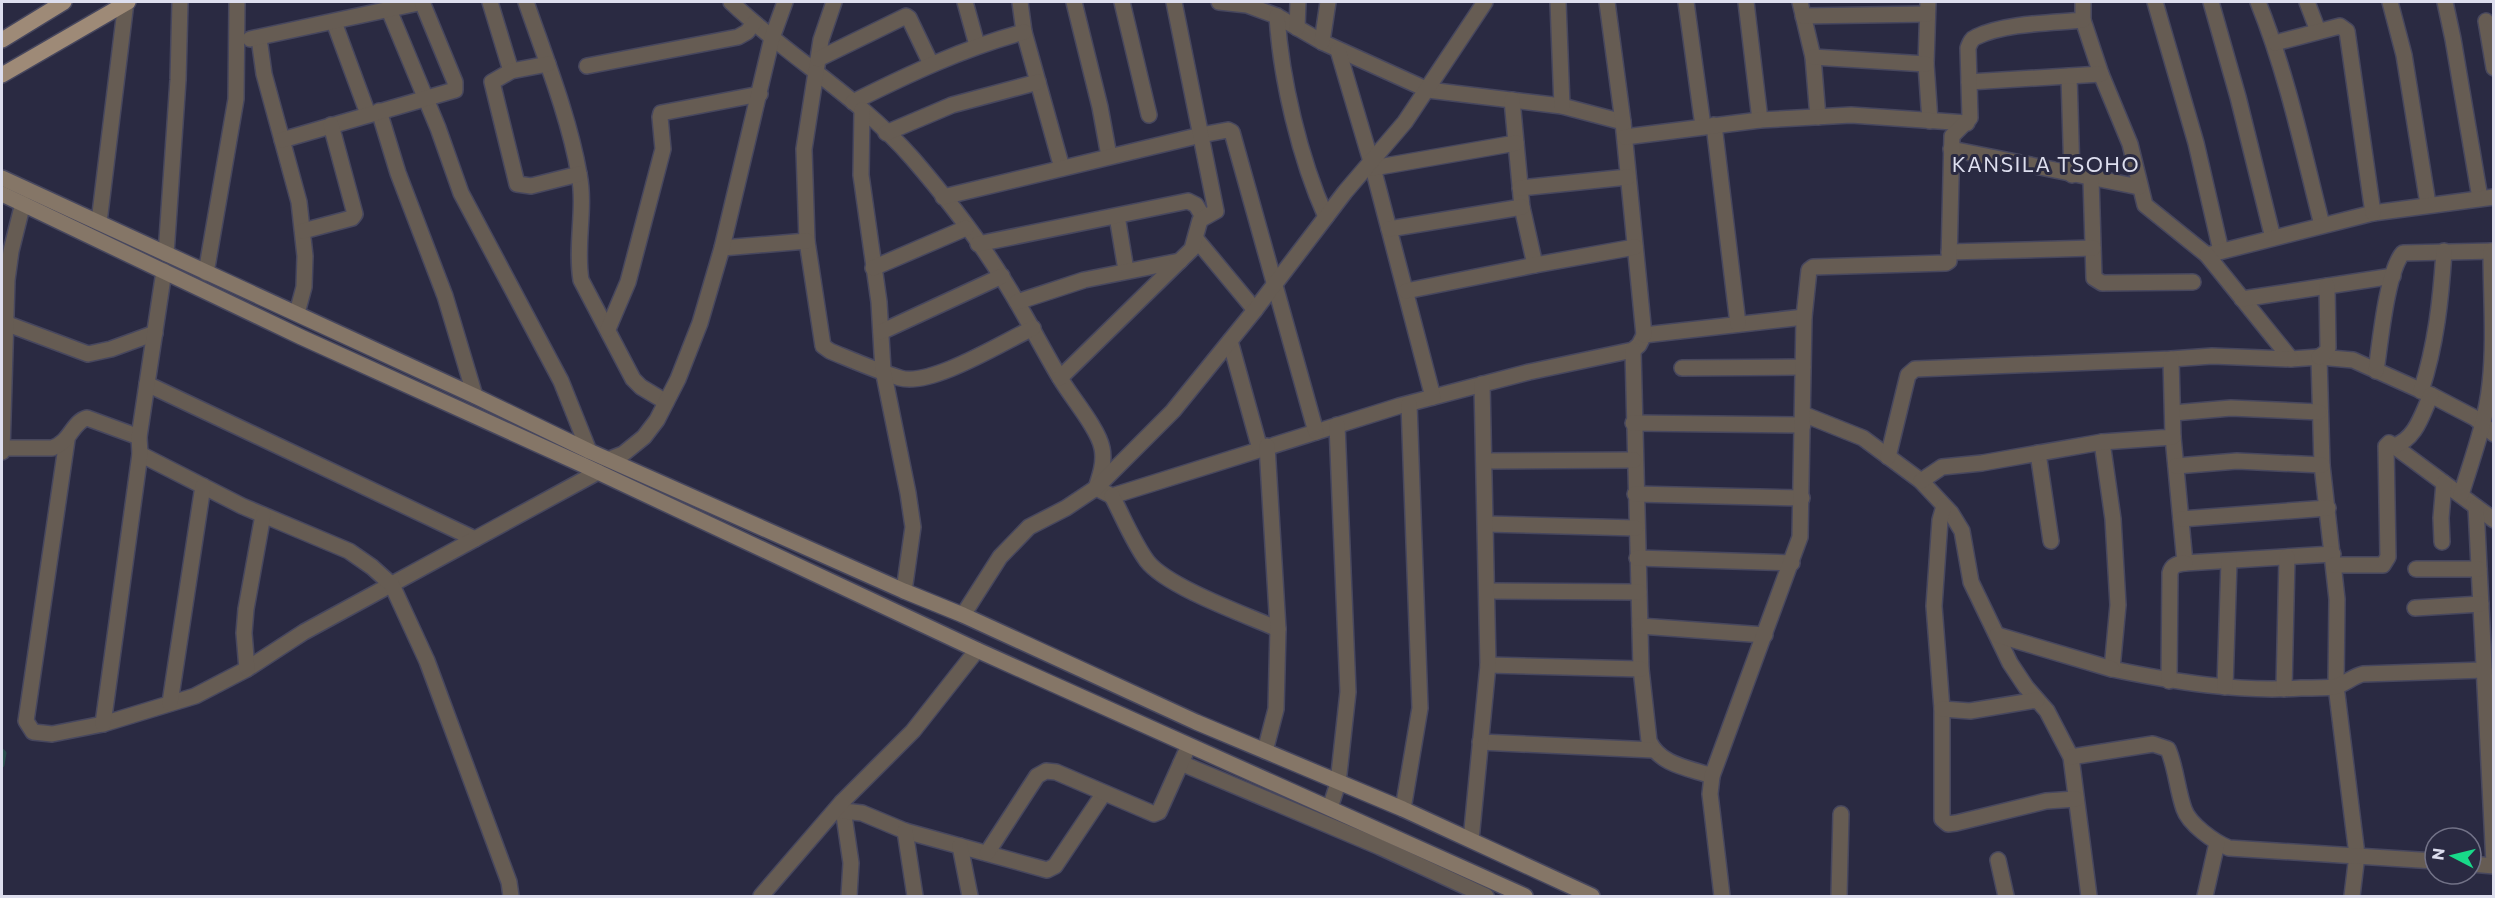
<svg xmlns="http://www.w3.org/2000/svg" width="2495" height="898" viewBox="0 0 2495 898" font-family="Commissioner,sans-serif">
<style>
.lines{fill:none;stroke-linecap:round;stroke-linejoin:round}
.stream{stroke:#26494a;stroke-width:5}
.minor-casing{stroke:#47475e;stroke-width:18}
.secondary-casing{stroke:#47475e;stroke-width:18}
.primary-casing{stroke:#47475e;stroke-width:18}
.minor{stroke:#665c53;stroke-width:15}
.secondary{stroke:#857667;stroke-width:15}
.primary{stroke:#9e8a77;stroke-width:15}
.labels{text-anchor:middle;stroke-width:6;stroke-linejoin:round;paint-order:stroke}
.quarter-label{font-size:21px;letter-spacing:1.5px;fill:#dddeee;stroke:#2a2a42}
</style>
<rect width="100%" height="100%" fill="#2a2a42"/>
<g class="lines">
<!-- stream -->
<polyline class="stream" points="2,751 4,753 2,765"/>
<!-- minor casing -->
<g class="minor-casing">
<g id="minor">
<polyline points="490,2 511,71"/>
<path d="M526 2C545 57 569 117 579 174 586 209 575 245 581 280L633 379 641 387 666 402"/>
<path d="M731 2C789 57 860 98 913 159 944 195 979 240 1003 279 1024 312 1041 346 1060 378 1071 397 1098 428 1102 448 1105 462 1100 476 1096 488L1112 496 1399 406 1529 372 1633 350 1639 345 1644 335 1804 317"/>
<path d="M834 2 821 40 804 149 807 241 823 346 830 351C852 360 877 371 900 378 931 387 1003 342 1033 328"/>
<polyline points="965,2 977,45"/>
<polyline points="1020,2 1024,32 1062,168"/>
<polyline points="1074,2 1100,107 1109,156"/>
<polyline points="1122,2 1149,115"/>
<polyline points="1219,2 1247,5 1277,16 1322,42 1428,90 1562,106 1623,122"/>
<polyline points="1558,2 1562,106"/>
<polyline points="1607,2 1623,122 1644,335"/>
<polyline points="1686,2 1703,126"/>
<polyline points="1746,2 1760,120"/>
<polyline points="1800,2 1813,57 1818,117"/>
<polyline points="1928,2 1926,64 1930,121"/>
<polyline points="2155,2 2196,143 2221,251"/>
<polyline points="2211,2 2238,97 2273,238"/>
<path d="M2258 2C2287 74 2303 150 2322 225"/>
<polyline points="2307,2 2318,31"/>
<polyline points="2390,2 2404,55 2428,204"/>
<polyline points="2445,2 2453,39 2480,198"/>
<polyline points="389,10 438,128 461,193 561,381 589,451"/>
<path d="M1277 16C1281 80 1300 159 1326 217"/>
<polyline points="1803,16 1927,14"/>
<polyline points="2083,20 2101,74 2130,144 2145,205 2207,255 2373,213 2494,197"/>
<polyline points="2486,21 2494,68"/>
<polyline points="334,22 368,114"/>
<polyline points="1297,28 1298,2"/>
<polyline points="259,38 264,74 299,202 305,256 304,287 297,313"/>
<polyline points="250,39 423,2"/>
<polyline points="1322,42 1328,2"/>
<polyline points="2275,43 2340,26 2347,31 2373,213"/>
<polyline points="1338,50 1373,168 1433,397"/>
<polyline points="1813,57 1926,64"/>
<polyline points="818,59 906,16 909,18 931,64"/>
<polyline points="548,64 511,71 492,82 517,184 531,186 579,174"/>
<polyline points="587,66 738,37 747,32 754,23"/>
<polyline points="2069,76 2072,175"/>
<polyline points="1969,82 2101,74"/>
<polyline points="1512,100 1522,207 1535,265"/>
<path d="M853 102C909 74 964 48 1024 32"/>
<polyline points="862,110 861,175 879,302 883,370 908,493 913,527 904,591"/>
<polyline points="379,111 398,173 445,296 475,396"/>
<polyline points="1714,125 1738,324"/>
<polyline points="886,133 952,105 1038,82"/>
<polyline points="1625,137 1760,120 1851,115 1967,123"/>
<polyline points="282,140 455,90 455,82 422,2"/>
<polyline points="1951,149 2139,187"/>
<polyline points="1373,168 1516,143"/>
<polyline points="2091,178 2094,278 2102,283 2193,282"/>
<polyline points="1520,188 1628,177"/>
<polyline points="943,197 1201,135 1228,130 1232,132 1316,432"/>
<polyline points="1117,216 1126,270"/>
<polyline points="99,222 126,2"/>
<polyline points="1389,229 1522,207"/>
<polyline points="303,231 352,218 355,214 331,125"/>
<polyline points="1196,239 1255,310"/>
<polyline points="978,244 1188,201 1196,205 1203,217"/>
<polyline points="722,248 807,241"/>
<polyline points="1949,252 2093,248"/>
<polyline points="166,254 178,80 180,2"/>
<polyline points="2207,255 2291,359 2319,357 2322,465 2337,599 2336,686 2357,855 2352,896"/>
<polyline points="873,268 966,228"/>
<polyline points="206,273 236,99 237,2"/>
<polyline points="1406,291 1535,265 1635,247"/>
<polyline points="2242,299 2393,276"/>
<polyline points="1017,302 1084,280 1180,261"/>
<polyline points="5,323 88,354 111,349 155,333"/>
<polyline points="608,329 628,282 663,149 660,117 661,113 760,94"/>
<polyline points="881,332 1002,276"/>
<polyline points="1230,341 1260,449"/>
<path d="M1633 350 1641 669 1649 741C1660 765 1689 768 1712 776"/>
<polyline points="2319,357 2353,360 2431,395 2475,418 2494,434"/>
<polyline points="2319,357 2326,352 2328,348 2327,286"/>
<polyline points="1682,368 1803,367"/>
<path d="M2376 371C2380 344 2387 270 2403 253L2494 251"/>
<polyline points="1060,378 1192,249 1200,220 1216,211 1174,2"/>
<polyline points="147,384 475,539"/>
<path d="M2421 391C2436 345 2441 299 2444 251"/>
<polyline points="2173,413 2231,408 2319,412"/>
<polyline points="1803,414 1863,438 1921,481 1951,513 1962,531 1971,582 2010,663 2026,687 2047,711 2071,757 2089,896"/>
<polyline points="1633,423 1803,425"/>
<polyline points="2173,437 2185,563 2333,554"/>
<polyline points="67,440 26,721 33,732 52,734 103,724 195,696 247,669 304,632 598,472"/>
<path d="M2102 442 2113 519 2118 605 2112 669C2175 682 2237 692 2301 688 2312 688 2324 688 2334 687 2344 685 2353 676 2363 674L2484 670"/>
<polyline points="2394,446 2494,520"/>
<path d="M2 448H52C71 442 72 422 87 418L139 437"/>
<polyline points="2,452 7,280 11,251 23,203"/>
<polyline points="2038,453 2051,541"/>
<polyline points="140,454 242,506 349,551 372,567 392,585 427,661 509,882 511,896"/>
<polyline points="1888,457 1908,375 1915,369 2171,359 2212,356 2291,359"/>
<polyline points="610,459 623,454 644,437 657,420 678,379 700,323 722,248 772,38 785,2"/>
<polyline points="1484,461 1634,460"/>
<polyline points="2176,466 2237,461 2322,465"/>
<polyline points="1921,481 1942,467 1982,463 2102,442 2173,437 2171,359"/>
<polyline points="1635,494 1802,498"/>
<path d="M2461 495C2472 459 2486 422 2490 384 2495 340 2491 295 2491 251"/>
<path d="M1112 496C1123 517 1133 542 1147 561 1167 587 1246 615 1278 629"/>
<polyline points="1944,506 1940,520 1934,606 1942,709 1942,819 1948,824 1956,823 2046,801 2076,799"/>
<polyline points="2476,507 2494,864"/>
<polyline points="2181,519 2328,508"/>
<polyline points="1486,524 1636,528"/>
<polyline points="2442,542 2441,518 2444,483"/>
<polyline points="1637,558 1792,563"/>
<path d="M2334 565H2383L2388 557 2386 446 2389 443 2394 446C2416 439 2422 414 2431 395"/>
<polyline points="2416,569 2479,569"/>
<polyline points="1487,591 1639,592"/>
<polyline points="2415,608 2481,604"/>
<polyline points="963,615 1000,557 1029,527 1066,508 1096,488 1173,411 1255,310 1345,192 1405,122 1485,2"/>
<polyline points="1640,626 1765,635"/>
<polyline points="1997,635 2112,669"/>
<polyline points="1488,665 1641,669"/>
<polyline points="247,669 244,633 246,609 263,515"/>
<path d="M2169 681 2170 573C2172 565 2177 564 2185 563"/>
<polyline points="2225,687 2229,561"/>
<polyline points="2284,689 2287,557"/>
<polyline points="170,703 203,486"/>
<polyline points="1942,709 1970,711 2037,700"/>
<polyline points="103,724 140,454 139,437 164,271"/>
<polyline points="1480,742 1653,750"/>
<polyline points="1265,751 1276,709 1278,629 1267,446"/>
<path d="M2071 757 2153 744 2168 749C2176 768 2177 789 2184 809 2189 824 2214 842 2229 848L2435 861"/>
<polyline points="1181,763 1380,847 1486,896"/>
<polyline points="842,802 851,863 849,896"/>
<polyline points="1330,808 1338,783 1348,692 1337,425"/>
<polyline points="1403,809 1420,708 1409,404"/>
<polyline points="843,811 862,813 905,831 1047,870 1055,866 1104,793"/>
<polyline points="905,831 915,896"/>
<polyline points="1471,840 1488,665 1482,384"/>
<polyline points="960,846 970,896"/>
<polyline points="987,853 1037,776 1046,771 1056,772 1154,814 1159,812 1185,754"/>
<polyline points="1998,860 2006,896"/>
<polyline points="2471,864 2494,866"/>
<polyline points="761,896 842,802 913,731 977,650"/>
<path d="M1722 896 1710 794 1712 776 1800 537 1804 317 1809 270 1813 267 1946 263 1949 261 1952 136 1970 118 1968 48C1970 43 1971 39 1976 37 2005 23 2052 23 2083 20V2"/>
<polyline points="1839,896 1841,814"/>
<polyline points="2205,896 2217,843"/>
</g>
</g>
<!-- secondary casing -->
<g class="secondary-casing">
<g id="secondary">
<polyline points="2,178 475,396 589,451 904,591 963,615 1196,722 1403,809 1592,896"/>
<polyline points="2,194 301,337 583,465 977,650 1525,896"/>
</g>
</g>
<!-- primary casing -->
<g class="primary-casing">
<g id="primary">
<polyline points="2,40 64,2"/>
<polyline points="2,75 128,2"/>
</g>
</g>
<!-- minor -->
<use href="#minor" class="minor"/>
<!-- secondary -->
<use href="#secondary" class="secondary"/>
<!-- primary -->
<use href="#primary" class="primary"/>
</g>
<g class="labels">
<!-- quarter labels -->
<g class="quarter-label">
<text x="2046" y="172">KANSILA TSOHO</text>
</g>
</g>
<!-- border -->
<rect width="2495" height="898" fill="none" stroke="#dddeee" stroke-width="6"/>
<!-- north arrow -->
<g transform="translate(2453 856) rotate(277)"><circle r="28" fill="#2a2a42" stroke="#727287" stroke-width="1.5"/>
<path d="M0-4.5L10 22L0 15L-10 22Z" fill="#18d989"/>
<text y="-9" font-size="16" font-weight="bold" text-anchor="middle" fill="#dddeee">N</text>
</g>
</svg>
